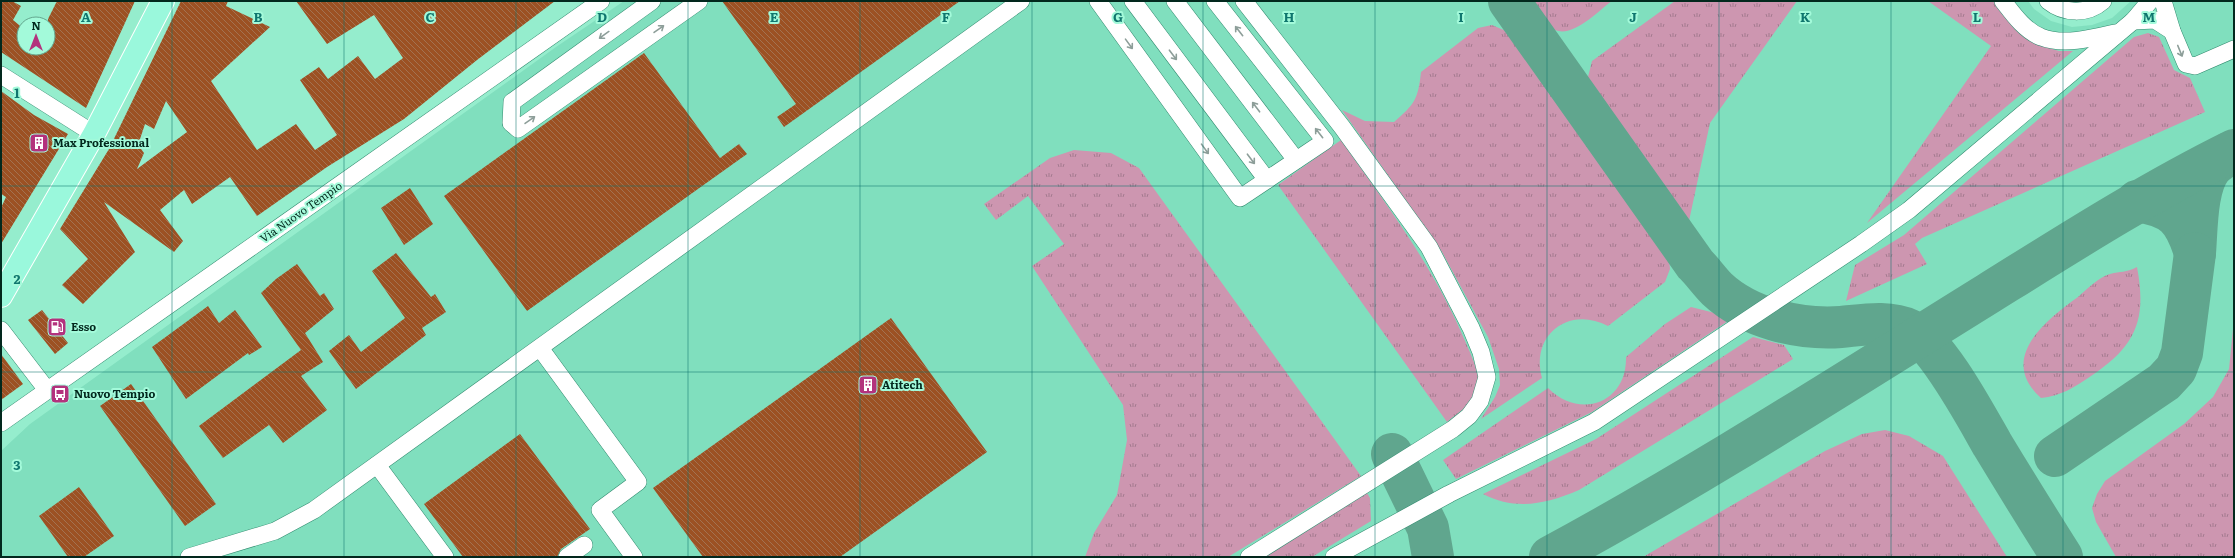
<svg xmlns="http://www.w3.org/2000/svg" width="2235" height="558" viewBox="0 0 2235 558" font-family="Literata,serif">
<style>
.built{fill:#80dfbe}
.grass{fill:url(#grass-tufts)}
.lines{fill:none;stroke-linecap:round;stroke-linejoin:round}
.taxiway{stroke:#60a68e;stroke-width:42}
.building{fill:url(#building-back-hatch);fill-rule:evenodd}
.minor-casing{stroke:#318b6f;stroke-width:18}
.major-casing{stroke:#fff;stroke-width:24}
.minor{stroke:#fff;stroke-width:17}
.major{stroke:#9af8dc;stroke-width:22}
.oneway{stroke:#8d9e99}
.grid{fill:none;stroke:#0f766e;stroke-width:1;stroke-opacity:0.55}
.labels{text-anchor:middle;stroke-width:4;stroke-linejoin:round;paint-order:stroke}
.poi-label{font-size:11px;font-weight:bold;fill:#02281d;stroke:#a3fada;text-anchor:start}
.street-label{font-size:11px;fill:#02281d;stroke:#a3fada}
.grid-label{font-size:13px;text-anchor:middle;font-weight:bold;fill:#0f766e;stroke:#a3fada;stroke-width:4;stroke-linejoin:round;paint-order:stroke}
</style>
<defs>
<pattern id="grass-tufts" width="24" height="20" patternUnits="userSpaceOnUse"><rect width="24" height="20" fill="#cd96b0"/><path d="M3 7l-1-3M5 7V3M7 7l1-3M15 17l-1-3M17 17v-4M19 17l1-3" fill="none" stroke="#a47a8f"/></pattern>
<pattern id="building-back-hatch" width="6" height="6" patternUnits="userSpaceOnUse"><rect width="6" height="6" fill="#9c5123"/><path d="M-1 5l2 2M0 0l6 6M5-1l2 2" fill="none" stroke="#a37251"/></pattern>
</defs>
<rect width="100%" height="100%" fill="#95edcd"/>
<!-- built -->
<polygon class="built" points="624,1 2028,1 2034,9 2051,21 2072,27 2092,25 2112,18 2131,1 2234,1 2234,557 1,557 1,451 30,424 556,47"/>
<!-- grass -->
<g class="grass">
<path d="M1530 1H1612C1596 12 1569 44 1548 26 1541 19 1535 9 1530 1Z"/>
<polygon points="1675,1 1797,1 1710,123 1689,221 1587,81 1592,61"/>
<polygon points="1928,1 1998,1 2042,46 2059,51 2073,51 1867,223 1991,46"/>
<path d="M1492 25 1506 31 1669 259 1670 269 1665 282 1608 326C1569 305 1530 335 1542 378L1481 419 1495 397 1500 385 1499 369 1488 337 1442 252 1342 110 1365 121 1394 122C1415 104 1418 99 1421 72L1478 28Z"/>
<polygon points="2148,33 2159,37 2174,70 2190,78 2205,112 1922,238 1915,244 1927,264 1846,301 1855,265 1904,235 2134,37"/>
<path d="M1341 140C1388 207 1434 267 1466 343 1471 355 1482 377 1478 390 1473 404 1458 413 1447 422L1278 185Z"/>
<polygon points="1074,150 1111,153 1139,168 1361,476 1228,557 1085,557 1094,533 1117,495 1127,440 1123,405 1032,266 1064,244 1028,196 996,220 984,204 1050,158"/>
<path d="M2137 267C2147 320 2136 346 2091 376 2075 387 2061 396 2041 398 1997 358 2046 320 2078 297 2087 289 2099 277 2110 274 2121 271 2125 273 2137 267Z"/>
<path d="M1691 307 1715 313 1728 321 1592 412 1456 479 1443 460 1548 388C1580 420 1627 403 1626 357L1665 324Z"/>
<polygon points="2234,319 2234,557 2116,557 2096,522 2092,508 2097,494 2105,481 2184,424 2213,397 2229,369"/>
<path d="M1753 337 1784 345 1793 359 1579 490C1546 504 1516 511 1483 494L1596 439Z"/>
<polygon points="1885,430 1909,436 1943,456 2007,557 1643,557 1825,451 1862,434"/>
<polygon points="1367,493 1370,498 1371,521 1312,557 1265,557"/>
</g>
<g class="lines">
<!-- taxiway -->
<g class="taxiway">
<path d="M1509 1 1695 264C1703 272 1709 281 1717 289 1748 318 1799 330 1841 327 1863 325 1888 320 1910 330 1937 343 1976 416 1992 444 2015 482 2038 519 2062 557"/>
<path d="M2137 201C2174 207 2184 218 2195 253 2197 229 2196 186 2212 167 2217 162 2224 158 2229 153"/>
<polyline points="1392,454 1428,528 1433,557"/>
<polyline points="2055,456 2164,382 2176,369 2182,353 2195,253"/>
<path d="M1550 557C1700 476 1844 383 1989 293 2069 243 2149 192 2234 150"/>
</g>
</g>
<!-- building -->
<g class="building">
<polygon points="1,1 12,1 21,6 13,20 24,29 24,48 48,48 48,19 57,1 135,1 86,108 1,52"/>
<path d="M181 1H228L226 6 270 27 211 81 257 150 296 124 315 150 337 135 300 80 319 67 328 79 358 56 375 79 403 58 374 15 327 44 296 1H555L477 60 404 119 327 167 257 216 230 177 192 204 184 190 160 210 183 241 174 252 104 202 135 252 83 304 62 285 88 259 60 229 109 149ZM166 101 187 132 137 169 144 153 138 145 145 124 154 129Z"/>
<polygon points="722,1 960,1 784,127 777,117 796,104"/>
<polygon points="644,53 720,158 739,144 747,154 527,311 444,196"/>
<polygon points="1,91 34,115 68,134 1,244 1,208 6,197 1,194"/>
<polygon points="410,188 433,224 404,245 381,208"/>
<polygon points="396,253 431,297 435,294 446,312 422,328 426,335 356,389 329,351 349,335 361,352 405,318 372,271"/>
<polygon points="297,264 320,296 324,293 334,309 305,333 323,362 301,376 327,410 283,443 269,425 223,458 199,426 301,350 261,293 276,279"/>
<polygon points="208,306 219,323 235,310 262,347 249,355 248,353 186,399 152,347"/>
<polygon points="42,310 68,343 55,354 28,320"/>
<polygon points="891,318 987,452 840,557 703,557 653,488"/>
<polygon points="1,354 23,384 1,400"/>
<polygon points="131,384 216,504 185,526 100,406"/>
<polygon points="520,434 590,529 561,549 557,557 463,557 424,504"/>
<polygon points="79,487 114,536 84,557 68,557 39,516"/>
</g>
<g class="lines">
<!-- minor casing -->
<g class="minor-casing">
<g id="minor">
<polyline points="652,1 512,102 511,123 518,129 699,1"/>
<polyline points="1098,1 1240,198 1325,141 1215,1"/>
<polyline points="1133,1 1267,180"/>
<polyline points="1175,1 1296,160"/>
<polyline points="1244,1 1342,127 1429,247 1471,328 1481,352 1487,377 1480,401 1469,416 1453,429 1249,557"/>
<path d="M2003 1C2013 14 2025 31 2041 37 2063 46 2094 38 2115 33"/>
<path d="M2048 1C2064 14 2087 15 2103 1"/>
<polyline points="2163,1 2172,31 2186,64 2195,66 2234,49"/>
<polyline points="2133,21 2155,20 2172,31"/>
<polyline points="1,75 94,134"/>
<polyline points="1,330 47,390"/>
<polyline points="540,348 638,482 600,510 634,557"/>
<polyline points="1,423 601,1"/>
<polyline points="377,465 445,557"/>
<polyline points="189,557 275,531 314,510 1021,1"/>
<polyline points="567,557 584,545"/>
<polyline points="1334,557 1449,494 1594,422 1861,244 1909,210 2133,21 2150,1"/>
</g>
</g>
<!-- major casing -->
<g class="major-casing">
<polyline id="major" points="1,296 94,134 163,1"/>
</g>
<!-- minor -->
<use href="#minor" class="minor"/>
<!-- major -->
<use href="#major" class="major"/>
</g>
<!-- one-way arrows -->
<defs><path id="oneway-shaft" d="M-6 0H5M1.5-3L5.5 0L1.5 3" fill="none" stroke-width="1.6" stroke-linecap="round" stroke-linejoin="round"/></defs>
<g class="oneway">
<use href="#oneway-shaft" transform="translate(659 29) rotate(-35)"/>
<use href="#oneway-shaft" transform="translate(1239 31) rotate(-128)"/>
<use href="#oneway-shaft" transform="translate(604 35) rotate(144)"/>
<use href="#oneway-shaft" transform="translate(1129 44) rotate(54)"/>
<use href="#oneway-shaft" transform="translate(2180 51) rotate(68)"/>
<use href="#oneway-shaft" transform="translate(1173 55) rotate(53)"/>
<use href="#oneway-shaft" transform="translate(1256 107) rotate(-127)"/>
<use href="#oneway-shaft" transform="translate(530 120) rotate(-35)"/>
<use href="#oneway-shaft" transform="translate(1319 133) rotate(-128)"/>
<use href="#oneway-shaft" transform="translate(1205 149) rotate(54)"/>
<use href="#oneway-shaft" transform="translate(1251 159) rotate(53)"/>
</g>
<!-- grid -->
<path class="grid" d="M172 1V557M344 1V557M516 1V557M688 1V557M860 1V557M1032 1V557M1203 1V557M1375 1V557M1547 1V557M1719 1V557M1891 1V557M2063 1V557M1 186H2234M1 372H2234"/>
<!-- icons -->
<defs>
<g id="building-square" transform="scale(1)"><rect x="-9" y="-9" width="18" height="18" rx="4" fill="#b3327d" stroke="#a3fada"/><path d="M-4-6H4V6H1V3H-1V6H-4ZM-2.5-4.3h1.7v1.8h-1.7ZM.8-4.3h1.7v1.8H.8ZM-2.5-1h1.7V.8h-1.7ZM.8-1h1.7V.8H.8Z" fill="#fff"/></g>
<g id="fuel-square" transform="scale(1)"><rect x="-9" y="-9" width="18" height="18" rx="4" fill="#b3327d" stroke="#a3fada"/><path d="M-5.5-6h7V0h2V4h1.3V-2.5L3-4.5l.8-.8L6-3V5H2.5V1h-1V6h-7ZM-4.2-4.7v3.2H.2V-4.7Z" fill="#fff"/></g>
<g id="bus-square" transform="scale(1)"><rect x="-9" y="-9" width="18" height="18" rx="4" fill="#b3327d" stroke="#a3fada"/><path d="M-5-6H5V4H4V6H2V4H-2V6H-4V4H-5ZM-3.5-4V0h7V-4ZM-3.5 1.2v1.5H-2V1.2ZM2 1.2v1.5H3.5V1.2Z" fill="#fff"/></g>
</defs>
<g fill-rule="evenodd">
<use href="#building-square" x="39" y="143"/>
<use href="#fuel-square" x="57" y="327"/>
<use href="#building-square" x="868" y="385"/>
<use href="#bus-square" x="60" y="394"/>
</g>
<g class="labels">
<!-- poi labels -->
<g class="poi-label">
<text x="53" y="147">Max Professional</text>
<text x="71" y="331">Esso</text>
<text x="882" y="389">Atitech</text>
<text x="74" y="398">Nuovo Tempio</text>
</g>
<!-- street labels -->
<g class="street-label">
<text transform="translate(301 212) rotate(-35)" y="4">Via Nuovo Tempio</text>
</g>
</g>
<g class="grid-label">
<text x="86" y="22">A</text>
<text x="258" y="22">B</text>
<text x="430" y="22">C</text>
<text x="602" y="22">D</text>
<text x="774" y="22">E</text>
<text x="946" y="22">F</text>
<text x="1118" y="22">G</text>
<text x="1289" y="22">H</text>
<text x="1461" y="22">I</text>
<text x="1633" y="22">J</text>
<text x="1805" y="22">K</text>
<text x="1977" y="22">L</text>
<text x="2149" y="22">M</text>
<text x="17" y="98">1</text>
<text x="17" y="284">2</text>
<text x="17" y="470">3</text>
</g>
<!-- border -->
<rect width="2235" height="558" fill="none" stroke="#02281d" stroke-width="4"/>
<!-- north arrow -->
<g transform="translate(36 36)"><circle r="19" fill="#a3fada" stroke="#63a68e"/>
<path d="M0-3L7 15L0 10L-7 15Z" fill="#b3327d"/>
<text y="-6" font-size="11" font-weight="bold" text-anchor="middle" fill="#02281d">N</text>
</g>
</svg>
